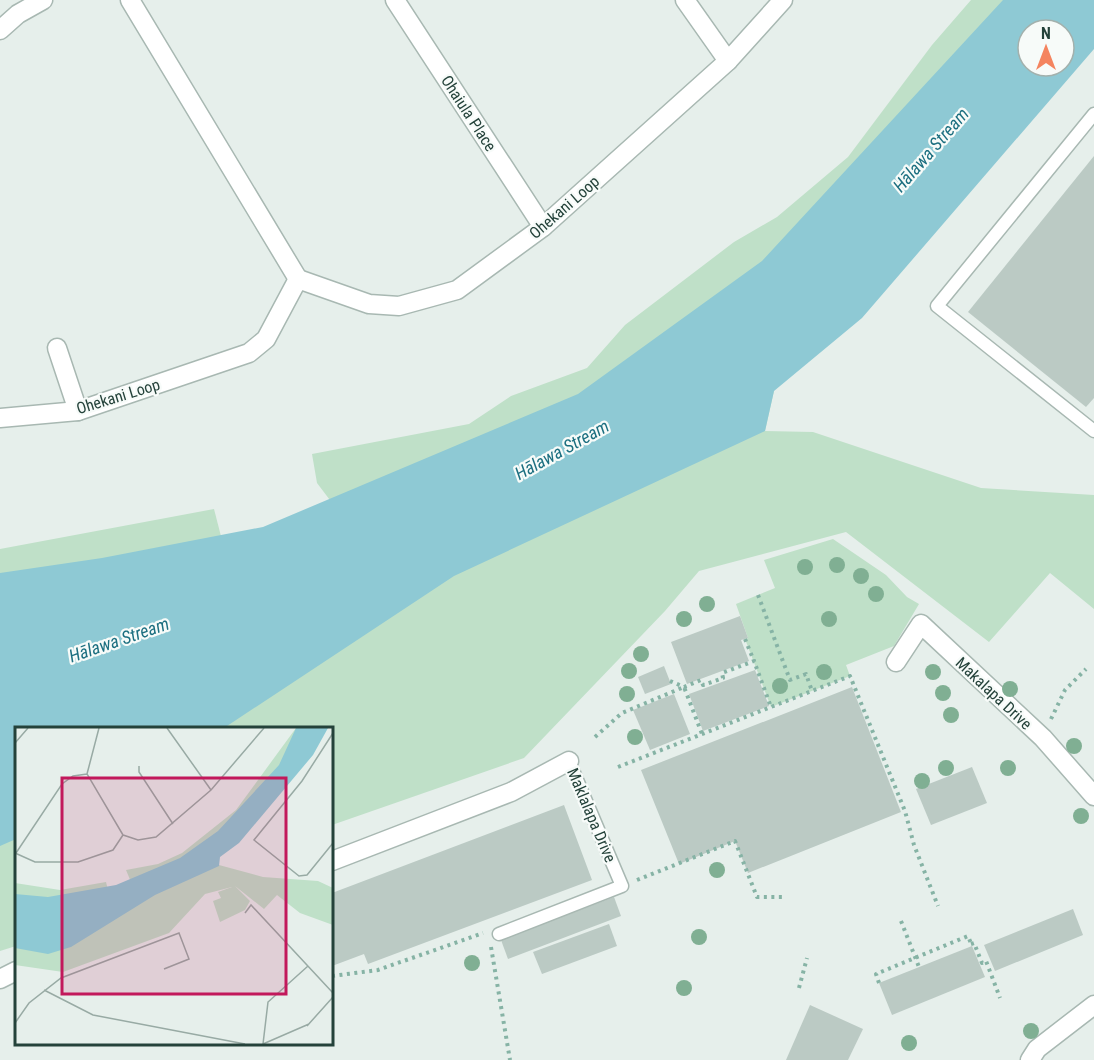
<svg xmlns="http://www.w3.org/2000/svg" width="1094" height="1060" viewBox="0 0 1094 1060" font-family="'Roboto Condensed',sans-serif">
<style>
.green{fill:#bfe0c8}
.water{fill:#8ec9d4;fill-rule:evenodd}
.building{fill:#bbcac4}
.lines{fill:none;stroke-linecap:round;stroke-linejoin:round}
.lane-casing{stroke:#a8b8b2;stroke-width:15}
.street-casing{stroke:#a8b8b2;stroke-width:21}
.path{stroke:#86b3a5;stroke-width:4;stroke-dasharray:3 4.5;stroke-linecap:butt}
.lane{stroke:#fff;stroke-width:12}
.street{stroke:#fff;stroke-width:18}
.tree{fill:#80af93}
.labels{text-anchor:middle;stroke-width:4.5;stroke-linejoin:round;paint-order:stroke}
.street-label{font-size:16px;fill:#24423a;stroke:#f7fbf9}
.water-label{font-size:18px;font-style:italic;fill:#1c6f80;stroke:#f7fbf9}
.inset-road{fill:none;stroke:#98aaa4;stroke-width:1.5}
.view{fill:#c2185b;fill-opacity:0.15;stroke:#c2185b;stroke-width:3}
.inset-edge{fill:none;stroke:#24423a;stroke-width:3}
</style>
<rect width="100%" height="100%" fill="#e6efeb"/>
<!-- green -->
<g class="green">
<polygon points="971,0 1046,0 715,357 339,512 317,483 312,454 469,424 511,396 587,368 625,325 734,242 777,217 848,157 932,45"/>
<polygon points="774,391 765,431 813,432 981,488 1094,495 1094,609 1050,573 989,642 846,532 699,571 665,611 524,758 332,825 332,728 16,728 16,946 0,951 0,725"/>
<polygon points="214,509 224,548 0,624 0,549"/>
<polygon points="833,539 886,575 907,597 919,604 894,646 846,665 850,676 771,707 745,639 748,638 736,604 775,588 764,560"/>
</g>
<!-- water -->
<path class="water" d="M1003 0H1094V49L862 318 774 391 765 431 454 576 224 728H16V839L0 846V573L102 558 263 527 578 394 762 261ZM1028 30H1064V66H1028Z"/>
<!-- building -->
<g class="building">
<polygon points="1094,156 1094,398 1086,407 968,312"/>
<polygon points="740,616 748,638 741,640 749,661 687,684 671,642"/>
<polygon points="664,666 671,684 645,694 638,677"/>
<polygon points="755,670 769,706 703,731 689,694"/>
<polygon points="852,687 901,812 748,873 735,841 679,864 641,770"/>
<polygon points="674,694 690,734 650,750 633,710"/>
<polygon points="972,767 987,803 931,825 916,789"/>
<polygon points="564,805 592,880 368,964 364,954 332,966 332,893"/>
<polygon points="614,897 621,916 508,959 501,940"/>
<polygon points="1073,909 1083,935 995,971 984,945"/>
<polygon points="609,924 617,946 542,974 533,952"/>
<polygon points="972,946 985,977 892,1015 879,983"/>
<polygon points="810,1005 863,1029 848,1060 786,1060"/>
</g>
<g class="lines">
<!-- lane casing -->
<g class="lane-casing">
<g id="lane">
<polyline points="1094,114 937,306 1094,431"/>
<polyline points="499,934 622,886 569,761"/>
</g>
</g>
<!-- street casing -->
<g class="street-casing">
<g id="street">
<polyline points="130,0 298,279"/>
<polyline points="395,0 543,227"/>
<polyline points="685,0 728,61"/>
<polyline points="0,30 18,14 43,0"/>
<polyline points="57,348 78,411"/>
<polyline points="0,418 78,411 249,353 266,339 298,279 369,304 399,306 457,290 543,227 728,61 783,0"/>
<polyline points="896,662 921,624 1043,738 1094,796"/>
<polyline points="332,861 511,792 569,761"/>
<polyline points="0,979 16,971"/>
<polyline points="1030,1060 1037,1049 1094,1005"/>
</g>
</g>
<!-- path -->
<g class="path">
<polyline points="758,595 790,680 806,674 812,691"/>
<polyline points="745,639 754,661"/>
<polyline points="670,681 684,687 701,680 703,685 723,678 722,673 754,661 771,707"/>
<polyline points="1051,719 1065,690 1086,669"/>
<polyline points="595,737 622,713 684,687 702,734"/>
<polyline points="618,767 850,676 905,811 914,845 938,906"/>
<polyline points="637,880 735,841 757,897 783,897"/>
<polyline points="901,921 919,967"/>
<polyline points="971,944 974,943 982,963 986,961 1000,998"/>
<polyline points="491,947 510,1060"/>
<polyline points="332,976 378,970 483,933"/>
<polyline points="879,983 876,974 968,936 972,946"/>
<polyline points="799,988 807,958"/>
</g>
<!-- lane -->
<use href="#lane" class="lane"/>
<!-- street -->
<use href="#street" class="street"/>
</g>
<!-- trees -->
<g class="tree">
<circle cx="837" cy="565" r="8"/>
<circle cx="805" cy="567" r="8"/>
<circle cx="861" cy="576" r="8"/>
<circle cx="876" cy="594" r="8"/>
<circle cx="707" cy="604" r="8"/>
<circle cx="684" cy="619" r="8"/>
<circle cx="829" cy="619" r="8"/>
<circle cx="641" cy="654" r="8"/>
<circle cx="629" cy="671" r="8"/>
<circle cx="824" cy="672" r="8"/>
<circle cx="933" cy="672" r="8"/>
<circle cx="780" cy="686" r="8"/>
<circle cx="1010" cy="689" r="8"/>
<circle cx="943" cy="693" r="8"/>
<circle cx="627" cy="694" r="8"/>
<circle cx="951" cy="715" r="8"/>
<circle cx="635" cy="737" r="8"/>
<circle cx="1074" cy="746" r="8"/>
<circle cx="946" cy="768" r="8"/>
<circle cx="1008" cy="768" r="8"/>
<circle cx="922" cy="781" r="8"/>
<circle cx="1081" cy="816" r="8"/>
<circle cx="717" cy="870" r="8"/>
<circle cx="699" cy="937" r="8"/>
<circle cx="472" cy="963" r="8"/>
<circle cx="684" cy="988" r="8"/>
<circle cx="1031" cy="1031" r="8"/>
<circle cx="909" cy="1043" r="8"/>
</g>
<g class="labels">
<!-- street labels -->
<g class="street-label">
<text transform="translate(469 113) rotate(57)" y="6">Ohaiula Place</text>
<text transform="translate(564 207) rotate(-41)" y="6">Ohekani Loop</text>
<text transform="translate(118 396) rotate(-17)" y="6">Ohekani Loop</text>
<text transform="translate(994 693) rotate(43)" y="6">Makalapa Drive</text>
<text transform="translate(592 815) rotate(67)" y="6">Maklalapa Drive</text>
</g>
<!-- water labels -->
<g class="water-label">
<text transform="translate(931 150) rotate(-49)" y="6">Hālawa Stream</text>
<text transform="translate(562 450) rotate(-29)" y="6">Hālawa Stream</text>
<text transform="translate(119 640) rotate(-19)" y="6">Hālawa Stream</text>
</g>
</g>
<!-- overview -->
<g transform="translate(15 727)">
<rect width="318" height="318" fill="#e6efeb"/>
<path d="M281 1H287L279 26 193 124 116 155 111 143 143 137 167 126 221 83ZM204 138 248 150 303 154 318 161V198L285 186 262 168 249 182 220 159 235 174 230 183 205 195 198 174 206 171 203 165 217 160 190 167 154 206 48 245 0 238V205ZM91 155 93 163 0 177V156L45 163Z" fill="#bfe0c8"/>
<path d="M281 1H313L298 28 224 116 205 130 204 139 140 168 56 220 33 227 0 221V167L33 170 101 158 165 131 203 104 264 38Z" fill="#8ec9d4"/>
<path class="inset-road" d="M84 1 72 47 108 108M152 1 196 63M318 6 287 54 239 113 284 149 292 148 318 116M0 16 13 1M124 39V45L158 97M0 126 20 135H63L98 123 108 108 123 113 141 110 196 63 249 1M1 126 47 57 58 49 72 47M230 186 236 178 318 266M293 239 253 275 248 317 294 297M29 263 78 288 230 317M0 296 14 276 46 251 164 206 174 232 149 242M292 299 318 270"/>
<path class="view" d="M47 51H271V267H47Z"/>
<rect width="318" height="318" class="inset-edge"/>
</g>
<!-- north arrow -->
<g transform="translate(1046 48)"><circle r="28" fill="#f7fbf9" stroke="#a3b1ad" stroke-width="1.5"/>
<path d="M0-4.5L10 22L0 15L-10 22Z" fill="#f4845f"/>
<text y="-9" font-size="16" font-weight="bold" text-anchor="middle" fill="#24423a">N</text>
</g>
</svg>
